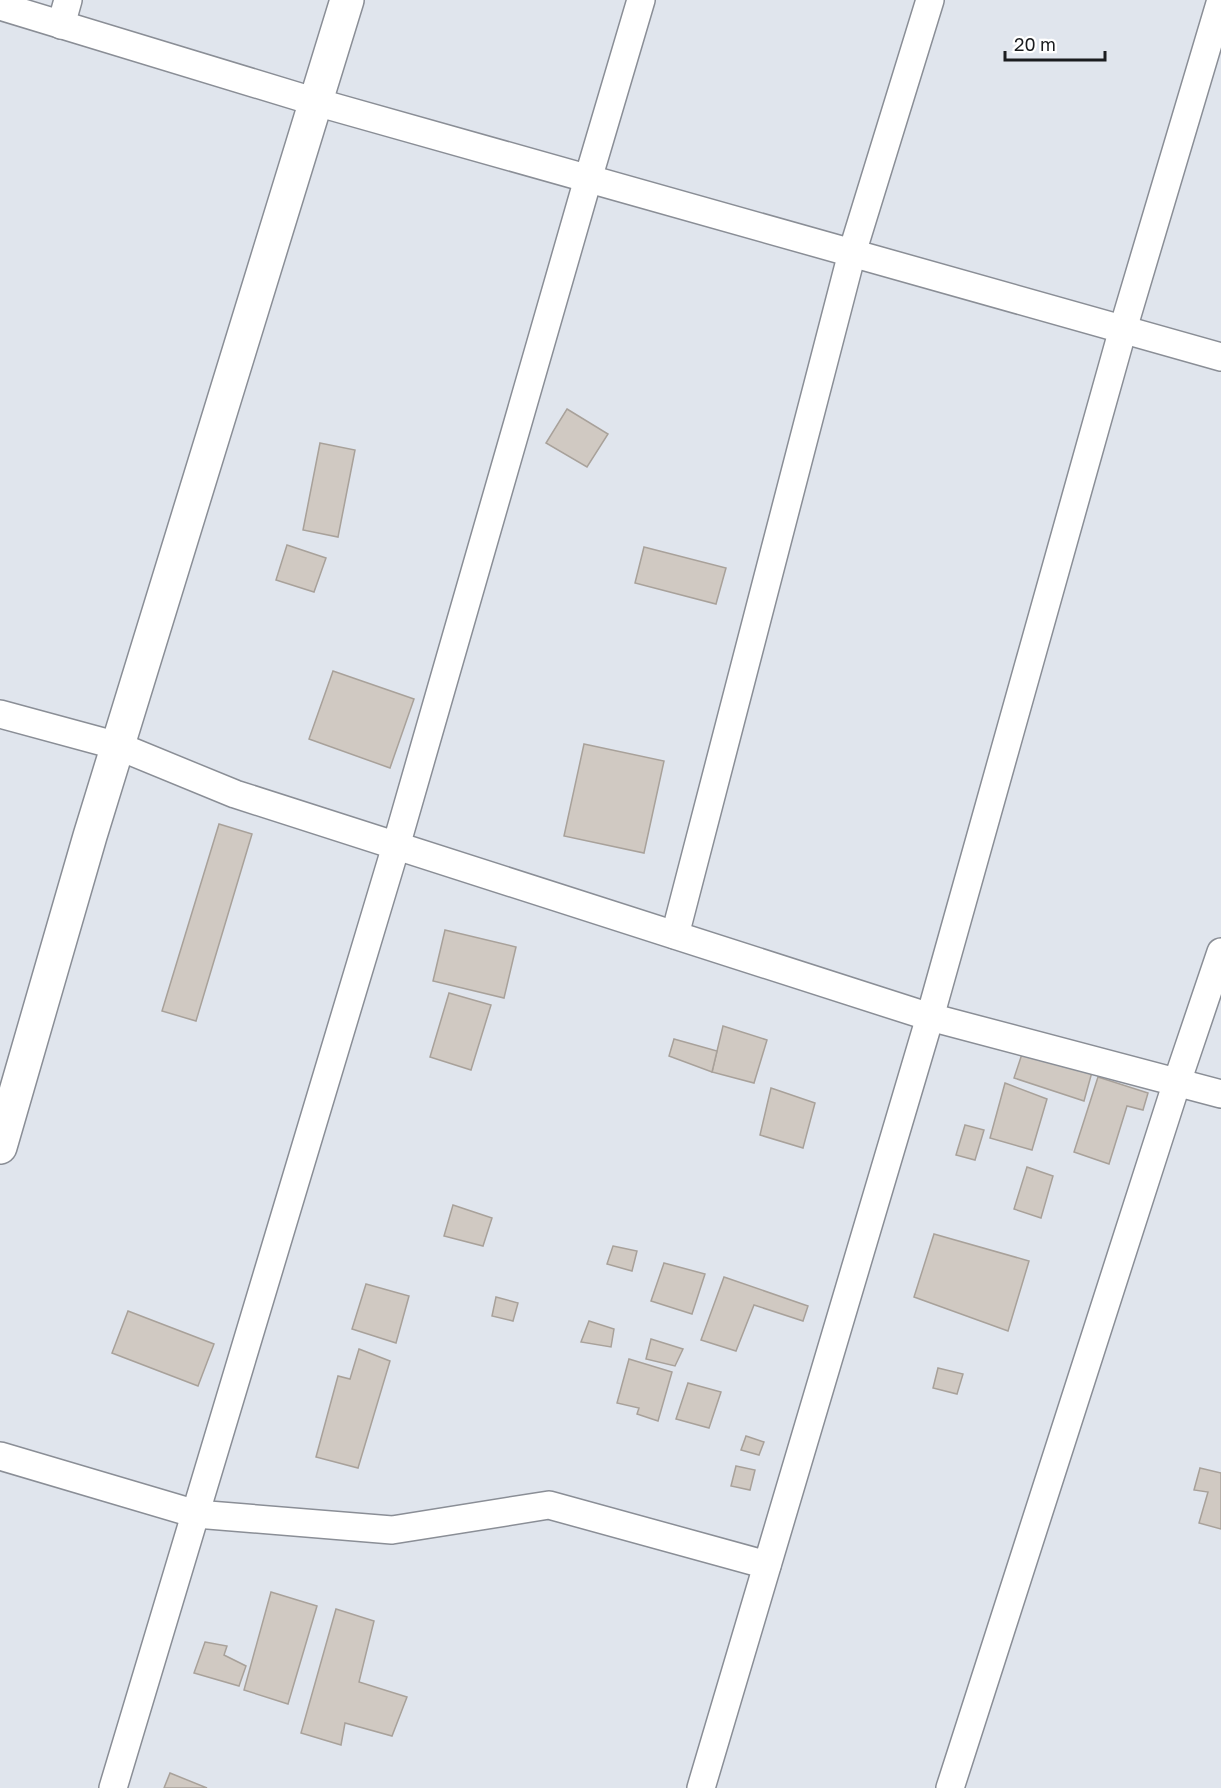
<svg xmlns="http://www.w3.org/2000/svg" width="1221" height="1788" viewBox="0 0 1221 1788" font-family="'Golos Text',sans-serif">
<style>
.building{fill:#d0c9c2;stroke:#a8a19a;stroke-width:1.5}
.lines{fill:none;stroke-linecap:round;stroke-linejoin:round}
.minor-casing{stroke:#8a8e96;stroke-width:30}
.tertiary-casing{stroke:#8a8e96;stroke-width:36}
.minor{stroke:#fff;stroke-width:27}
.tertiary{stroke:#fff;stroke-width:33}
</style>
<rect width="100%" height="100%" fill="#e0e5ed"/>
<!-- building -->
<g class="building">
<polygon points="567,409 608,434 587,467 546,443"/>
<polygon points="320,443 355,450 338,537 303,530"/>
<polygon points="287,545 326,558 314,592 276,580"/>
<polygon points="644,547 726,568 716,604 635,583"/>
<polygon points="333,671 414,699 390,768 309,739"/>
<polygon points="584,744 664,761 644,853 564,836"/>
<polygon points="219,824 252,834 196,1021 162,1011"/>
<polygon points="445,930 516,947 504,998 433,981"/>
<polygon points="449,993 491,1005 471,1070 430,1057"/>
<polygon points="723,1026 767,1040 754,1083 712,1072"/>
<polygon points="674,1039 717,1051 712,1072 669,1056"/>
<polygon points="1023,1051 1092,1072 1084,1101 1014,1078"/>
<polygon points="1098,1077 1148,1093 1143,1110 1127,1106 1109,1164 1074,1152"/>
<polygon points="1005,1083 1047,1099 1032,1150 990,1138"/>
<polygon points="771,1088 815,1103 803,1148 760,1135"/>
<polygon points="965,1125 984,1130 975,1160 956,1155"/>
<polygon points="1027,1167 1053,1176 1041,1218 1014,1209"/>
<polygon points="453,1205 492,1218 483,1246 444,1236"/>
<polygon points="934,1234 1029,1261 1008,1331 914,1297"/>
<polygon points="613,1246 637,1251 632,1271 607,1264"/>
<polygon points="664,1263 705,1274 692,1314 651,1301"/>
<polygon points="724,1277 808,1306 803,1321 754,1305 736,1351 701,1340"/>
<polygon points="366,1284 409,1296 396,1343 352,1329"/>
<polygon points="496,1297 518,1303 513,1321 492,1316"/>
<polygon points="128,1311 214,1344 198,1386 112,1353"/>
<polygon points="589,1321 614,1329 611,1347 581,1342"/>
<polygon points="651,1339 683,1349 675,1366 646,1359"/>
<polygon points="359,1349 390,1361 358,1468 316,1457 338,1376 350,1379"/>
<polygon points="629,1359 672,1372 658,1421 637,1414 639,1408 617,1403"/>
<polygon points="938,1368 963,1374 957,1394 933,1388"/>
<polygon points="688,1383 721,1392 709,1428 676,1419"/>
<polygon points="746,1436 764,1442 759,1455 741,1450"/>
<polygon points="736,1466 755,1470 750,1490 731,1486"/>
<polygon points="1200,1468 1221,1473 1221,1529 1199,1523 1208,1492 1194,1490"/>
<polygon points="271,1592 317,1606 288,1704 244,1690"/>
<polygon points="336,1609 374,1621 359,1682 407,1697 392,1736 345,1723 341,1745 301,1733"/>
<polygon points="205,1642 227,1646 224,1655 246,1666 239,1686 194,1673"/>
<polygon points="170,1773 207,1788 164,1788"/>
</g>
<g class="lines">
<!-- minor casing -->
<g class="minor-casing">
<g id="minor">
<polyline points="0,6 316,102 1221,357"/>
<polyline points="61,25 68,0"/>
<polyline points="0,714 118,746 235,794 930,1017 1221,1094"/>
<polyline points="675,935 852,253 930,0"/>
<polyline points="0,1456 196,1514 392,1530 549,1505 767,1565"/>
<polyline points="113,1788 396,846 588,179 641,0"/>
<polyline points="701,1788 930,1017 1123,329 1221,0"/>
<polyline points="950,1788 1177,1082 1221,952"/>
</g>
</g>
<!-- tertiary casing -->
<g class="tertiary-casing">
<polyline id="tertiary" points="0,1147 90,836 347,0"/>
</g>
<!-- minor -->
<use href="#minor" class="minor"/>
<!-- tertiary -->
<use href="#tertiary" class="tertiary"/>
</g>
<!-- scale -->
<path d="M1005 51v9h100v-9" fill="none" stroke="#1a1c1f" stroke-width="3"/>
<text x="1014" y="51" font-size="18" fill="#1a1c1f" stroke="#ffffff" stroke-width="4.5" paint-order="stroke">20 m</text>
</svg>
